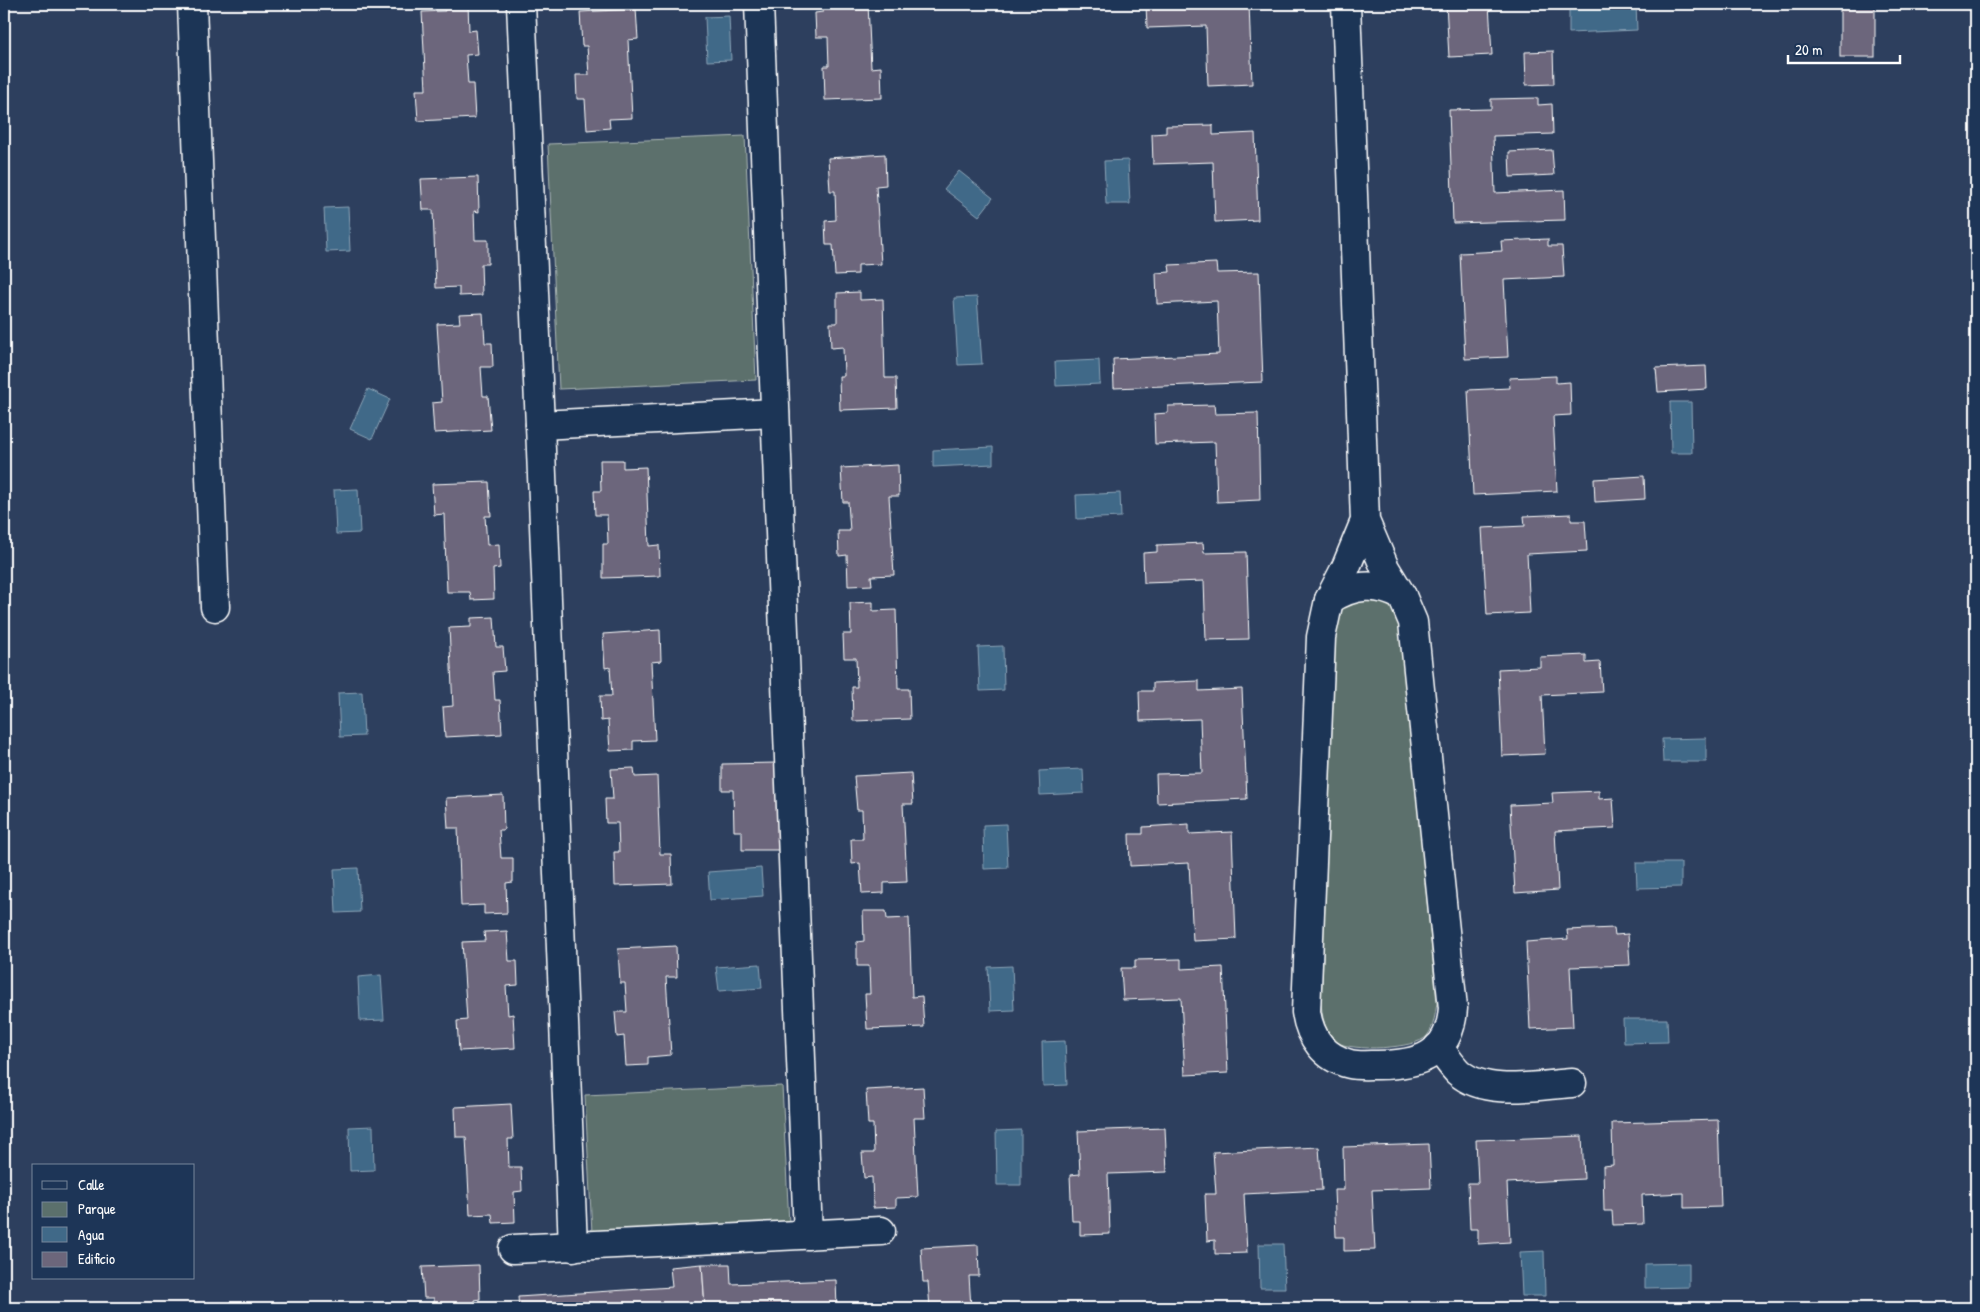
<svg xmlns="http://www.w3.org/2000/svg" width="1980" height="1312" viewBox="0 0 1980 1312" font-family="'Patrick Hand',sans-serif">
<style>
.green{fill:#5b706c;stroke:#adb8b6}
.water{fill:#406988;stroke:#8ca5b8}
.building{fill:#6c667b;stroke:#fff}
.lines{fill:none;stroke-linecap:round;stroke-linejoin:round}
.minor-casing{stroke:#fff;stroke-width:31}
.minor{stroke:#1d3557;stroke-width:28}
</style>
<rect width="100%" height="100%" fill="#2d3f5e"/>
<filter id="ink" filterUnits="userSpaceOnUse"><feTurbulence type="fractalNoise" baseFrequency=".02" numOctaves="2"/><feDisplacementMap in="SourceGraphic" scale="10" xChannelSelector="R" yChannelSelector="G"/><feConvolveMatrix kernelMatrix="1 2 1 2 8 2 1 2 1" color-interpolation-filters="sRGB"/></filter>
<g filter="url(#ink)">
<!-- green -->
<g class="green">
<polygon points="745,136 756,380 559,389 548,144"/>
<path d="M1358 597 1388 602 1400 622 1437 1003C1435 1014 1434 1027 1427 1036 1416 1049 1350 1052 1337 1042 1324 1031 1322 1017 1321 1001L1336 625C1340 609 1342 604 1358 597Z"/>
<polygon points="782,1086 789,1224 592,1233 585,1095"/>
</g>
<!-- water -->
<g class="water">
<polygon points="1636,4 1637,30 1569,33 1569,5"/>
<polygon points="729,16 731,60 707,61 705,17"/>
<polygon points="1128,160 1130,204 1106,204 1104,161"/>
<polygon points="959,171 993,198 979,216 944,189"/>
<polygon points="348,207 350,251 326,252 324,208"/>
<polygon points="977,297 982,364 958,365 954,298"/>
<polygon points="1099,360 1100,384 1056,386 1055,362"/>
<polygon points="368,389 390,399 372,439 350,429"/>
<polygon points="1670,402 1691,402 1692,453 1671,453"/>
<polygon points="993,447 993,464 933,467 933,450"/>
<polygon points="358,489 360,533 336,534 334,490"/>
<polygon points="1120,493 1121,517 1077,519 1076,495"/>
<polygon points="1003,646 1004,690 980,691 978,647"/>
<polygon points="362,692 364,736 340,737 338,693"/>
<polygon points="1706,738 1706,762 1663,762 1662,739"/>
<polygon points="1083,769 1084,793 1040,795 1039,771"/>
<polygon points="1006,824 1008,868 984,869 983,825"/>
<polygon points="1636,863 1681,863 1681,887 1637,888"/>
<polygon points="358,868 360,912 336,913 334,869"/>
<polygon points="761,868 763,896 710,900 708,872"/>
<polygon points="760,964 762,988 719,991 716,967"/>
<polygon points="1012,966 1014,1010 990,1011 988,967"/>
<polygon points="381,975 384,1020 360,1021 358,977"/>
<polygon points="1623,1019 1667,1019 1668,1042 1624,1043"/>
<polygon points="1065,1041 1067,1085 1043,1086 1042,1042"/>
<polygon points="373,1126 374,1170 350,1171 349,1127"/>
<polygon points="1021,1130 1021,1185 997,1185 996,1131"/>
<polygon points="1259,1244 1283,1244 1285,1288 1260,1288"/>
<polygon points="1544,1251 1545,1296 1522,1296 1520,1252"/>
<polygon points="1689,1263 1689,1287 1645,1288 1645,1264"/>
</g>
<!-- building -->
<g class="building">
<polygon points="444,4 468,4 469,31 476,30 478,54 466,55 468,84 473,84 475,118 418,121 416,90 426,90 422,12 445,11"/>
<polygon points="823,4 868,4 871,68 881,67 882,98 825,100 824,66 829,66 828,37 816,37 815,13 823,12"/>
<polygon points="1146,4 1249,4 1252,84 1208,86 1206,26 1147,28"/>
<polygon points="1446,4 1489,4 1492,55 1449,57"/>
<rect x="1840" y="4" width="35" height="53"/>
<polygon points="636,9 638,39 628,40 632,118 609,119 610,128 587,130 585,99 577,99 576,75 589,75 587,46 582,46 580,12"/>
<polygon points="1553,51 1554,84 1526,85 1525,52"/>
<polygon points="1538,98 1538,105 1552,104 1553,134 1493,136 1495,193 1564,190 1565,220 1453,223 1449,110 1491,109 1491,99"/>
<polygon points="1213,125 1213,135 1255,133 1258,220 1215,222 1213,162 1153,164 1152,134 1166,133 1166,126"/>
<polygon points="1552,150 1554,175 1510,177 1509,152"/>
<polygon points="885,154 886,185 876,186 881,264 858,265 858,274 835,275 833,245 826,245 825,221 836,220 835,191 830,191 828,158"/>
<polygon points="478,177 479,212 474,211 475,240 488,240 488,264 481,264 482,295 459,296 459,287 436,288 433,210 423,210 421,179"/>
<polygon points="1548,239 1548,246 1562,246 1564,277 1504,280 1508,357 1465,359 1460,253 1502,251 1501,241"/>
<polygon points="1216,263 1217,273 1259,272 1263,382 1114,388 1113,359 1219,354 1217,301 1157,304 1156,273 1170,272 1169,265"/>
<polygon points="860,292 860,300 883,299 885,378 896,378 897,408 840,410 839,376 844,376 843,347 831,348 830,323 837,323 837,293"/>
<polygon points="483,313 485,343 492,343 493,367 481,367 483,396 488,396 491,430 434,433 432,403 442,402 437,324 460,323 459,314"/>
<polygon points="1706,366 1707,389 1658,392 1656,368"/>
<polygon points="1556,376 1556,383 1570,382 1571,415 1553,416 1557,491 1473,495 1468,390 1510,388 1509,378"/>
<polygon points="1214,405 1215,414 1258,413 1260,500 1217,502 1215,442 1155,444 1154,414 1168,413 1168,406"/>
<polygon points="600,460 623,460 623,468 646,467 649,546 659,545 660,576 603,578 603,544 608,544 607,515 595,515 594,491 601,491"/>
<polygon points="898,465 899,496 889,496 894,575 871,576 872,585 848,586 847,555 839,556 838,531 850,531 848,502 843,502 841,468"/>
<polygon points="1644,476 1645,499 1595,502 1594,479"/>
<polygon points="489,482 491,516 485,516 487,545 499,544 500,568 493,569 494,599 471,600 470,592 447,592 444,514 434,515 432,484"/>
<polygon points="1571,514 1571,521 1585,521 1587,551 1527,554 1530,613 1487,615 1482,528 1525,526 1524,516"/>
<polygon points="1203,543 1204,553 1246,552 1249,639 1206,640 1204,581 1144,583 1143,553 1157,552 1157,545"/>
<polygon points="873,602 873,611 896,610 898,689 909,689 910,719 853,721 852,687 857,687 856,658 844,658 843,634 851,634 850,603"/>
<polygon points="494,617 496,647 503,647 505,671 493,672 495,700 500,700 502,734 445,737 443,707 453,706 449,628 471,627 471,618"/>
<polygon points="660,630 661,661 651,662 655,740 633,741 633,750 610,751 608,720 601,721 600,696 612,696 610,667 605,668 603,634"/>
<polygon points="1586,655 1586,663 1600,662 1602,692 1542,695 1545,754 1502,756 1498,669 1540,667 1540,657"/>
<polygon points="1199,681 1199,691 1242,689 1247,799 1157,803 1156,774 1202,773 1200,719 1140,721 1139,691 1153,691 1153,683"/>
<polygon points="778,763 780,850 742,850 742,831 734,831 733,790 722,790 722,764"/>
<polygon points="634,768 635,777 657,776 660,854 671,854 672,884 615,886 614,852 619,852 618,823 606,823 605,799 613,799 611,769"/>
<polygon points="911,773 913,804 903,804 907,882 884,883 884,893 862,894 860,863 852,864 851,839 863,839 862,810 857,810 854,776"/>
<polygon points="1599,791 1599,799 1613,798 1615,828 1555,831 1558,890 1515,893 1510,805 1553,803 1552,793"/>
<polygon points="503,795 504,830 499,830 501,858 513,858 513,882 506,883 507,913 484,914 484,905 461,906 458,828 448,828 446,798"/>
<polygon points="1189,824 1189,834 1232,832 1236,939 1193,941 1189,863 1130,866 1129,834 1143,834 1143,827"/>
<polygon points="863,911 886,911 887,919 909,918 912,997 922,996 924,1027 867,1029 865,994 870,994 869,966 857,966 857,942 864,941"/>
<polygon points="1614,928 1615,935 1628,934 1630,965 1570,967 1573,1027 1530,1029 1526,942 1568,939 1567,930"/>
<polygon points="507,931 509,961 517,961 518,985 506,986 508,1015 513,1014 515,1048 459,1051 457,1021 467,1020 462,942 485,941 484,932"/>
<polygon points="676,946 677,977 666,977 671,1055 648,1057 648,1065 626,1066 624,1036 617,1037 615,1012 627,1012 625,983 620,983 618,949"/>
<polygon points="1181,959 1181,969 1223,967 1228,1073 1185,1075 1181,998 1123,1000 1121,968 1135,968 1135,960"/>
<polygon points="923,1087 925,1118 914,1118 918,1197 896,1198 896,1207 873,1208 872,1177 864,1178 862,1153 874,1153 873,1124 868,1124 866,1090"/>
<polygon points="511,1104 513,1139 508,1139 509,1167 521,1167 522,1191 514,1192 515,1222 493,1223 492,1214 470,1215 466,1137 456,1137 455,1107"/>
<polygon points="1718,1120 1721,1207 1684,1208 1684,1193 1642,1195 1643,1224 1613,1225 1612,1211 1604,1211 1603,1166 1613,1165 1612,1123"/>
<polygon points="1165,1128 1167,1172 1108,1174 1110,1234 1080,1235 1080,1221 1072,1221 1070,1175 1080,1174 1078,1131"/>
<polygon points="1582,1136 1584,1179 1507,1183 1510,1242 1478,1244 1478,1229 1470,1229 1468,1183 1478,1183 1476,1140"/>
<polygon points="1429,1144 1431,1188 1372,1190 1375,1250 1344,1251 1344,1237 1336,1237 1334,1190 1344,1190 1343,1147"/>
<polygon points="1319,1147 1322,1190 1244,1194 1247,1253 1215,1254 1215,1240 1207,1241 1205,1194 1216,1194 1213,1152"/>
<polygon points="978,1245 979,1276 969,1276 971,1308 930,1308 928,1282 923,1282 921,1248"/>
<polygon points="702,1264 705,1308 519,1308 518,1297 672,1287 670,1267"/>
<polygon points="702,1264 730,1264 731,1284 836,1280 837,1308 705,1308"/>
<polygon points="479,1265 480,1299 475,1300 476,1308 434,1308 434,1298 424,1298 422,1267"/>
</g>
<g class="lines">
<!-- minor casing -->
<g class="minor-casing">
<g id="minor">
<polyline points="192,4 215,607"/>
<polyline points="521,4 540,425 573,1247"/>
<polyline points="759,4 808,1235"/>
<path d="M1346 4 1365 521 1385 568 1402 596 1413 622 1453 1008C1450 1056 1419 1065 1377 1065 1369 1065 1358 1066 1350 1064 1324 1058 1310 1037 1306 1012L1321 637 1329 600 1346 567 1365 521"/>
<polyline points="540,425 775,413"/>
<path d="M1329 600C1353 584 1377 582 1402 596"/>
<path d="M1438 1047C1445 1055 1451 1065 1458 1072 1486 1097 1538 1085 1572 1083"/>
<polyline points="513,1249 881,1231"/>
</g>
</g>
<!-- minor -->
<use href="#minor" class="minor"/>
</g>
</g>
<!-- margin -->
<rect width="1980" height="1312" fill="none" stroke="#1d3557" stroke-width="20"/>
<rect x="10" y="10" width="1960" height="1292" fill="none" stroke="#fff" stroke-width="2" filter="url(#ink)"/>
<!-- legend -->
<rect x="32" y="1164" width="162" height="115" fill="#1d3557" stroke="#77869a"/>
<rect x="42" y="1181" width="25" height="8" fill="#1d3557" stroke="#77869a"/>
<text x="78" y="1190" font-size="15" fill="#ffffff">Calle</text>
<rect x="42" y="1202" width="25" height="15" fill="#5b706c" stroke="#77869a"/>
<text x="78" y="1214" font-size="15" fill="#ffffff">Parque</text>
<rect x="42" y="1227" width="25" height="15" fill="#406988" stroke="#77869a"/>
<text x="78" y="1240" font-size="15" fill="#ffffff">Agua</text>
<rect x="42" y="1252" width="25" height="15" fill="#6c667b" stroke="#77869a"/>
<text x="78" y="1264" font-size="15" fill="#ffffff">Edificio</text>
<!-- scale -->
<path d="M1788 55v8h112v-8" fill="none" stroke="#ffffff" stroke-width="2.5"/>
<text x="1795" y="55" font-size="15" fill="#ffffff" stroke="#1d3557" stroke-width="4" paint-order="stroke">20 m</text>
</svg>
